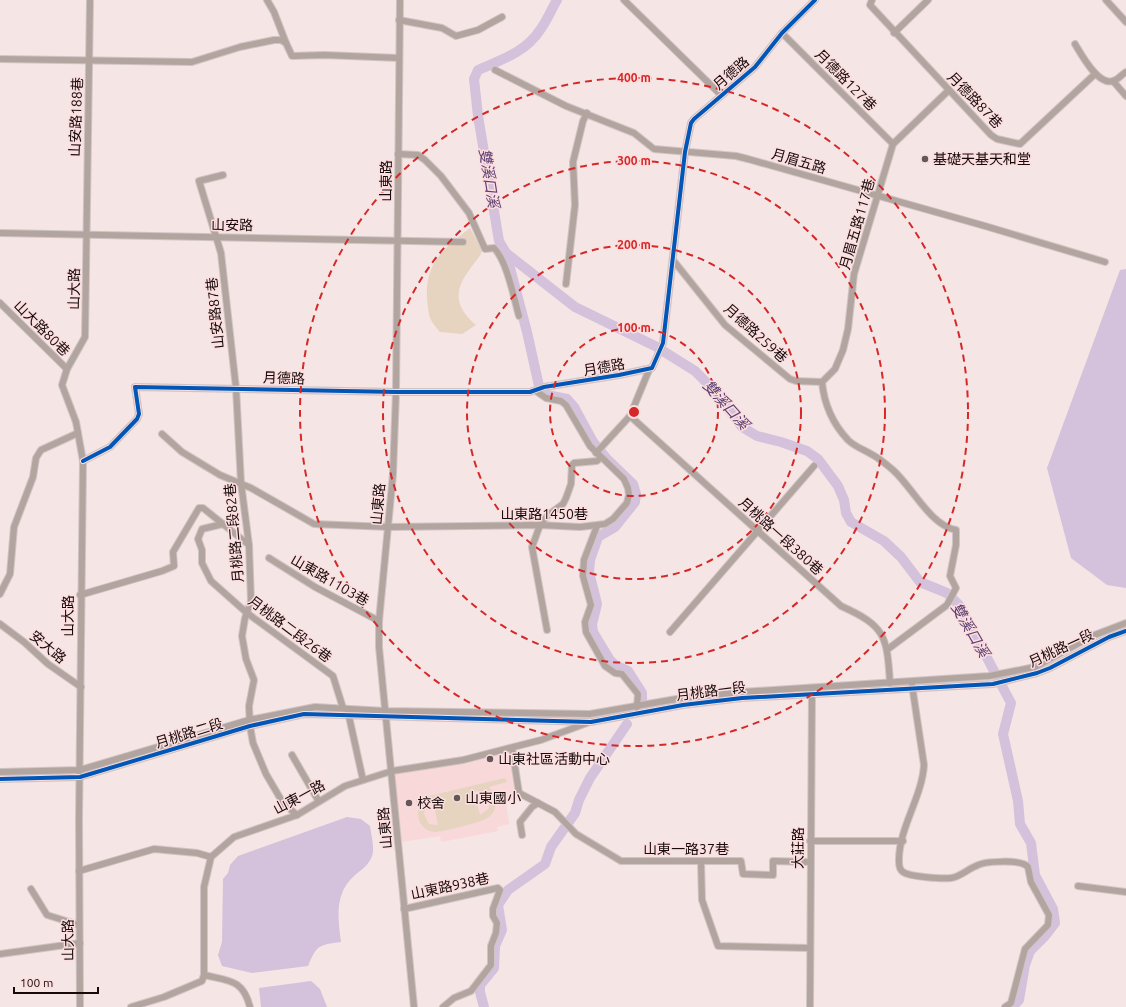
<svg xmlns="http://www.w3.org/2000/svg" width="1126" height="1007" viewBox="0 0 1126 1007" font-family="Ubuntu,'Noto Sans TC',sans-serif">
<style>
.built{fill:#f8d8d9}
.green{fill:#e6d4c1;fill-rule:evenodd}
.water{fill:#d4c1db}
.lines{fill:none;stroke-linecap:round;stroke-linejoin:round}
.river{stroke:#d4c1db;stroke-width:10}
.minor-casing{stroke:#d0c4c4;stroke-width:8}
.minor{stroke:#b2a49f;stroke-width:6}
.cycleway-casing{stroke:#fcdedf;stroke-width:6}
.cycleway{stroke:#0057b8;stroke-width:4}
.ring{fill:none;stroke:#d62828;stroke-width:2;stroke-dasharray:7 5}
.poi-dot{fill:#645757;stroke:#fcdedf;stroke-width:1.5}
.labels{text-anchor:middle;stroke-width:3;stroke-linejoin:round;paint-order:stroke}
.street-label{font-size:14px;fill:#160a0b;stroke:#fcdedf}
.poi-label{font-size:14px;fill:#160a0b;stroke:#fcdedf;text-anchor:start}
.water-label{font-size:15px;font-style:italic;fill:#5c4071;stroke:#fcdedf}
.centre{fill:#d62828;stroke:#fcdedf;stroke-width:2}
.ring-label{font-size:12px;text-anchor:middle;font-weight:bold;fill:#d62828;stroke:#fcdedf;stroke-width:3;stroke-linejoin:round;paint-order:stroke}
</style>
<rect width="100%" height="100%" fill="#f5e5e5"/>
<!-- built -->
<polygon class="built" points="503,753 512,758 513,782 517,799 506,801 509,824 497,827 498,831 441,842 440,836 402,842 395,774 465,762"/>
<!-- green -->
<g class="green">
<path d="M470 228 482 251C480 258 474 262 470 269 453 291 455 307 476 325L462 334 440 332C428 318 429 317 427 298 425 263 444 248 470 228Z"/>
<path d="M505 778 507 782 489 787C497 798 500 810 486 819 477 823 443 832 434 832 420 830 415 816 420 805H417L416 799ZM477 791 485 793 489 800V808L480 815 474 792ZM433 802 438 824V825L429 824 424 814 426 806Z"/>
</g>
<!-- water -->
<g class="water">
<polygon points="1126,269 1126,588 1107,585 1071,558 1047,468 1120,270"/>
<path d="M347 817 361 819 370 826C371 834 375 849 372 856 369 865 361 870 354 876 334 894 338 919 341 942 318 945 317 945 308 966L252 973 222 966 218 955 222 942 223 879 228 873 230 865 238 856Z"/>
<polygon points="311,981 320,989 327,1007 261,1007 259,988"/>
</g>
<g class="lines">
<!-- river -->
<g class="river">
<path d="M557 0C551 10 547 21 540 30 526 52 501 60 478 70L474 79 478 116 499 241 506 253 575 307 655 346 695 371 713 389 742 427 757 436 781 442 807 451 818 459 838 486 844 500 846 513 851 522 884 541 901 557 920 582 947 593 959 605 1011 703 1003 734 1018 801 1020 824 1031 843 1035 875 1053 909 1055 923 1045 936 1030 951 1025 965 1019 1000 1012 1007"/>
<polyline points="506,253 527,332 539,386 547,395 567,399 574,407 593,442 606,458 633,484 636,494 635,502 615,527 598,537 590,560 589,572 597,604 592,624 593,632 610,660 615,665 628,671 642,693 642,702"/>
<polyline points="484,1007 480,992 480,985 494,968 495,946 502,930 498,905 508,890 545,864 551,847 575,813 579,800 590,778 627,724"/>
</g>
<!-- minor casing -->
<g class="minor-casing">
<g id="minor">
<polyline points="267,0 274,12 286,43"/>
<polyline points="400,0 396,392 393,474 379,621 379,647 414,1007"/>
<polyline points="624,0 721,95"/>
<polyline points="872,0 870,5 991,135 997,139 1020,144 1095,74"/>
<polyline points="1106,0 1126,22"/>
<polyline points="399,20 442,28 456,36 478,30 502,17"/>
<polyline points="782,33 893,144"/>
<polyline points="894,33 928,0"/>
<path d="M1075 44C1081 54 1098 86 1113 81 1118 80 1122 74 1126 72"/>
<polyline points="0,59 192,62 240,47 274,40 281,40 286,43 292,56 324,55 399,58"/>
<polyline points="495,70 566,106 634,133 654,149 736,156 748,159 985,226 1105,262"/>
<polyline points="1113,81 1126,96"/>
<path d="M398 154 418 155 425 160 441 176 469 213 485 249 494 248C507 261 514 298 519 316"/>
<polyline points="223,175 199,181 221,253 236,388 241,483 249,545 251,601 245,618 242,636 246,659 254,680 249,706 250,726 253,743 266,774 283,803 297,815"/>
<polyline points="0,233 463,242"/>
<polyline points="673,260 725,325 790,379 796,381 822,382"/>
<polyline points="566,284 575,205 573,162 583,121 587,113"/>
<polyline points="0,303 67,369"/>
<path d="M822 382C824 403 833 424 848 440 855 447 863 449 871 454 879 458 886 464 893 470 913 488 930 525 956 530V545L950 576 956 588 947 605 888 649"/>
<polyline points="822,382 835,369 843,350 848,329 854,274 893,144 949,90"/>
<path d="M630 416 841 606C885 626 887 635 890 683"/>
<polyline points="162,434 182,452 220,475 251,488 314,524 389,527 540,525 580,527 605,524 613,519 627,503 629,495 628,488 624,479 590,446 566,405 561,401 546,398 536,391"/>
<polyline points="596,453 630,416 649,370"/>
<polyline points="83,461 110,447 137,419 139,414 135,387 396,392 530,392 544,387 619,375 652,368 663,343 685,152 691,123 694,119 755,67 782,33 815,0"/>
<polyline points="223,524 202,529 198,539 202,550 202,563 211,581 247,613 333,676 343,708"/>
<polyline points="597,526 584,560 583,576 591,605 585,622 586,632 605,666 615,673 622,674 638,694 637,707"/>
<polyline points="269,558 315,587 379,621"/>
<polyline points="0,594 10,574 14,527 33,477 36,458 41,450 78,433"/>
<polyline points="80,595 162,571 174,566 173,552 199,508 203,508 249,545"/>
<polyline points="0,624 24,642 48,664 81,687"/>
<polyline points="547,630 532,547 540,525 547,516 563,504 566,498 571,484 572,465 574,463 597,461 600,458"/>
<polyline points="670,632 814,466"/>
<path d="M912 685 924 765C922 798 898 829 899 862 899 866 900 870 903 872 910 877 943 879 951 878 960 877 968 869 976 866 984 861 1022 859 1028 867L1031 882 1049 915 1048 925 1025 949 1011 1003 1005 1007"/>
<polyline points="348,712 363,780"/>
<polyline points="512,748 519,793 555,812 576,834 621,861 741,861 743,874 773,875 773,861 810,862"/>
<polyline points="292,755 318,800"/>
<polyline points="0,772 80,770 249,720 315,707 385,711 590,714 682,698 741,692 989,676 1035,667 1092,636 1126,623"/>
<polyline points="0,779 80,777 250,726 304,714 591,722 683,705 742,698 993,684 1037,673 1050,668 1109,637 1126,631"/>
<polyline points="522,835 520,822 532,807 538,803"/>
<polyline points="810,841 903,841"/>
<polyline points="701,862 702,900 718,946 810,948"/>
<polyline points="79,871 154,849 197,853 211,857"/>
<polyline points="1078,886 1126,892"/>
<polyline points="31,889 47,915 79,925"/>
<polyline points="404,909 498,888 500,890 493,909 493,916 497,923 496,933 491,946 491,965 471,991 454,998 443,1007"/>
<polyline points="0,954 80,943"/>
<path d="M204 975C229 981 243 979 250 1007"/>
<polyline points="80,1007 79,820 83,461 76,422 62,385 67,369 85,337 90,0"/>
<polyline points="131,1007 164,997 202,981 204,975 204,887 211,857 234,837 297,815 345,786 392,771 463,760 541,740 587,723"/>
<polyline points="810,1007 812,691"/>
</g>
</g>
<!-- minor -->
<use href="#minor" class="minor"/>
<!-- cycleway casing -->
<g class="cycleway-casing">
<g id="cycleway">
<polyline points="83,461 110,447 137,419 139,414 135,387 396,392 530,392 544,387 619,375 652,368 663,343 685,152 691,123 694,119 755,67 782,33 815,0"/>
<polyline points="0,779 80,777 250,726 304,714 591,722 683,705 742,698 993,684 1037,673 1050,668 1109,637 1126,631"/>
</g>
</g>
<!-- cycleway -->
<use href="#cycleway" class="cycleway"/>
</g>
<!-- distance rings -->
<g class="ring">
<circle cx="634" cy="412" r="84"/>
<circle cx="634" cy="412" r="167"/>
<circle cx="634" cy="412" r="251"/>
<circle cx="634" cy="412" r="334"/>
</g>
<!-- markers -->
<g class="poi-dot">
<circle cx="925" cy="159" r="4"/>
<circle cx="490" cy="759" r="4"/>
<circle cx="457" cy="798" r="4"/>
<circle cx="409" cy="803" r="4"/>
</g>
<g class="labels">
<!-- street labels -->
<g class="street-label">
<text transform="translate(731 73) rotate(-41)" y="5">月德路</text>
<text transform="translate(846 80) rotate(45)" y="5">月德路127巷</text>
<text transform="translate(975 100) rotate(46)" y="5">月德路87巷</text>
<text transform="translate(76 117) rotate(-88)" y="5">山安路188巷</text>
<text transform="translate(799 161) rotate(16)" y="5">月眉五路</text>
<text transform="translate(386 181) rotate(-90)" y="5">山東路</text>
<text transform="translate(857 224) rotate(-74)" y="5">月眉五路117巷</text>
<text transform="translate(232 225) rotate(1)" y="5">山安路</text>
<text transform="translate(74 289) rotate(-89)" y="5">山大路</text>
<text transform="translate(215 313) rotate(-96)" y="5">山安路87巷</text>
<text transform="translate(42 328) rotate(45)" y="5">山大路80巷</text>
<text transform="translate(756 333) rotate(42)" y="5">月德路259巷</text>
<text transform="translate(604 367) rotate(-10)" y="5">月德路</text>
<text transform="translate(284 378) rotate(2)" y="5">月德路</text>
<text transform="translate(378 504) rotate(-85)" y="5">山東路</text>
<text x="544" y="519">山東路1450巷</text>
<text transform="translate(234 533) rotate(-95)" y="5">月桃路二段82巷</text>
<text transform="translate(781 536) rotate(42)" y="5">月桃路一段380巷</text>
<text transform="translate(330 580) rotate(30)" y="5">山東路1103巷</text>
<text transform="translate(68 616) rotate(-90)" y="5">山大路</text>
<text transform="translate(290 629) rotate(37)" y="5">月桃路二段26巷</text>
<text transform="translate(48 647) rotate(40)" y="5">安大路</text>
<text transform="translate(1061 648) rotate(-25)" y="5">月桃路一段</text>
<text transform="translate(711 691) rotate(-7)" y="5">月桃路一段</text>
<text transform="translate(189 733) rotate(-17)" y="5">月桃路二段</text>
<text transform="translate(299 797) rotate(-28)" y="5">山東一路</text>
<text transform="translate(385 828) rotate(-95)" y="5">山東路</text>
<text transform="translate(798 848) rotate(-90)" y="5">大莊路</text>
<text x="686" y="854">山東一路37巷</text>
<text transform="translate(450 886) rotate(-12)" y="5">山東路938巷</text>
<text transform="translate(68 940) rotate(-91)" y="5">山大路</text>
</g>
<!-- poi labels -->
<g class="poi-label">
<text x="933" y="164">基礎天基天和堂</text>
<text x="498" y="764">山東社區活動中心</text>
<text x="465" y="803">山東國小</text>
<text x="417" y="808">校舍</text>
</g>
<!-- water labels -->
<g class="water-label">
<text transform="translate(489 178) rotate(81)" y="5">雙溪口溪</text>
<text transform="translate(726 405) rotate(48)" y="5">雙溪口溪</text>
<text transform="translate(970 630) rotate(60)" y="5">雙溪口溪</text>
</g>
</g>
<circle cx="634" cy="412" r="6" class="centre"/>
<g class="ring-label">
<text x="634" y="82">400 m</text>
<text x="634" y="165">300 m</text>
<text x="634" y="249">200 m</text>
<text x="634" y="332">100 m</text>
</g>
<!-- scale -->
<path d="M14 987v6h84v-6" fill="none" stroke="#160a0b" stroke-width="2"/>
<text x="20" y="987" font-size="12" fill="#160a0b" stroke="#fcdedf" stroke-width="3" paint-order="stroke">100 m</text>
</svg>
